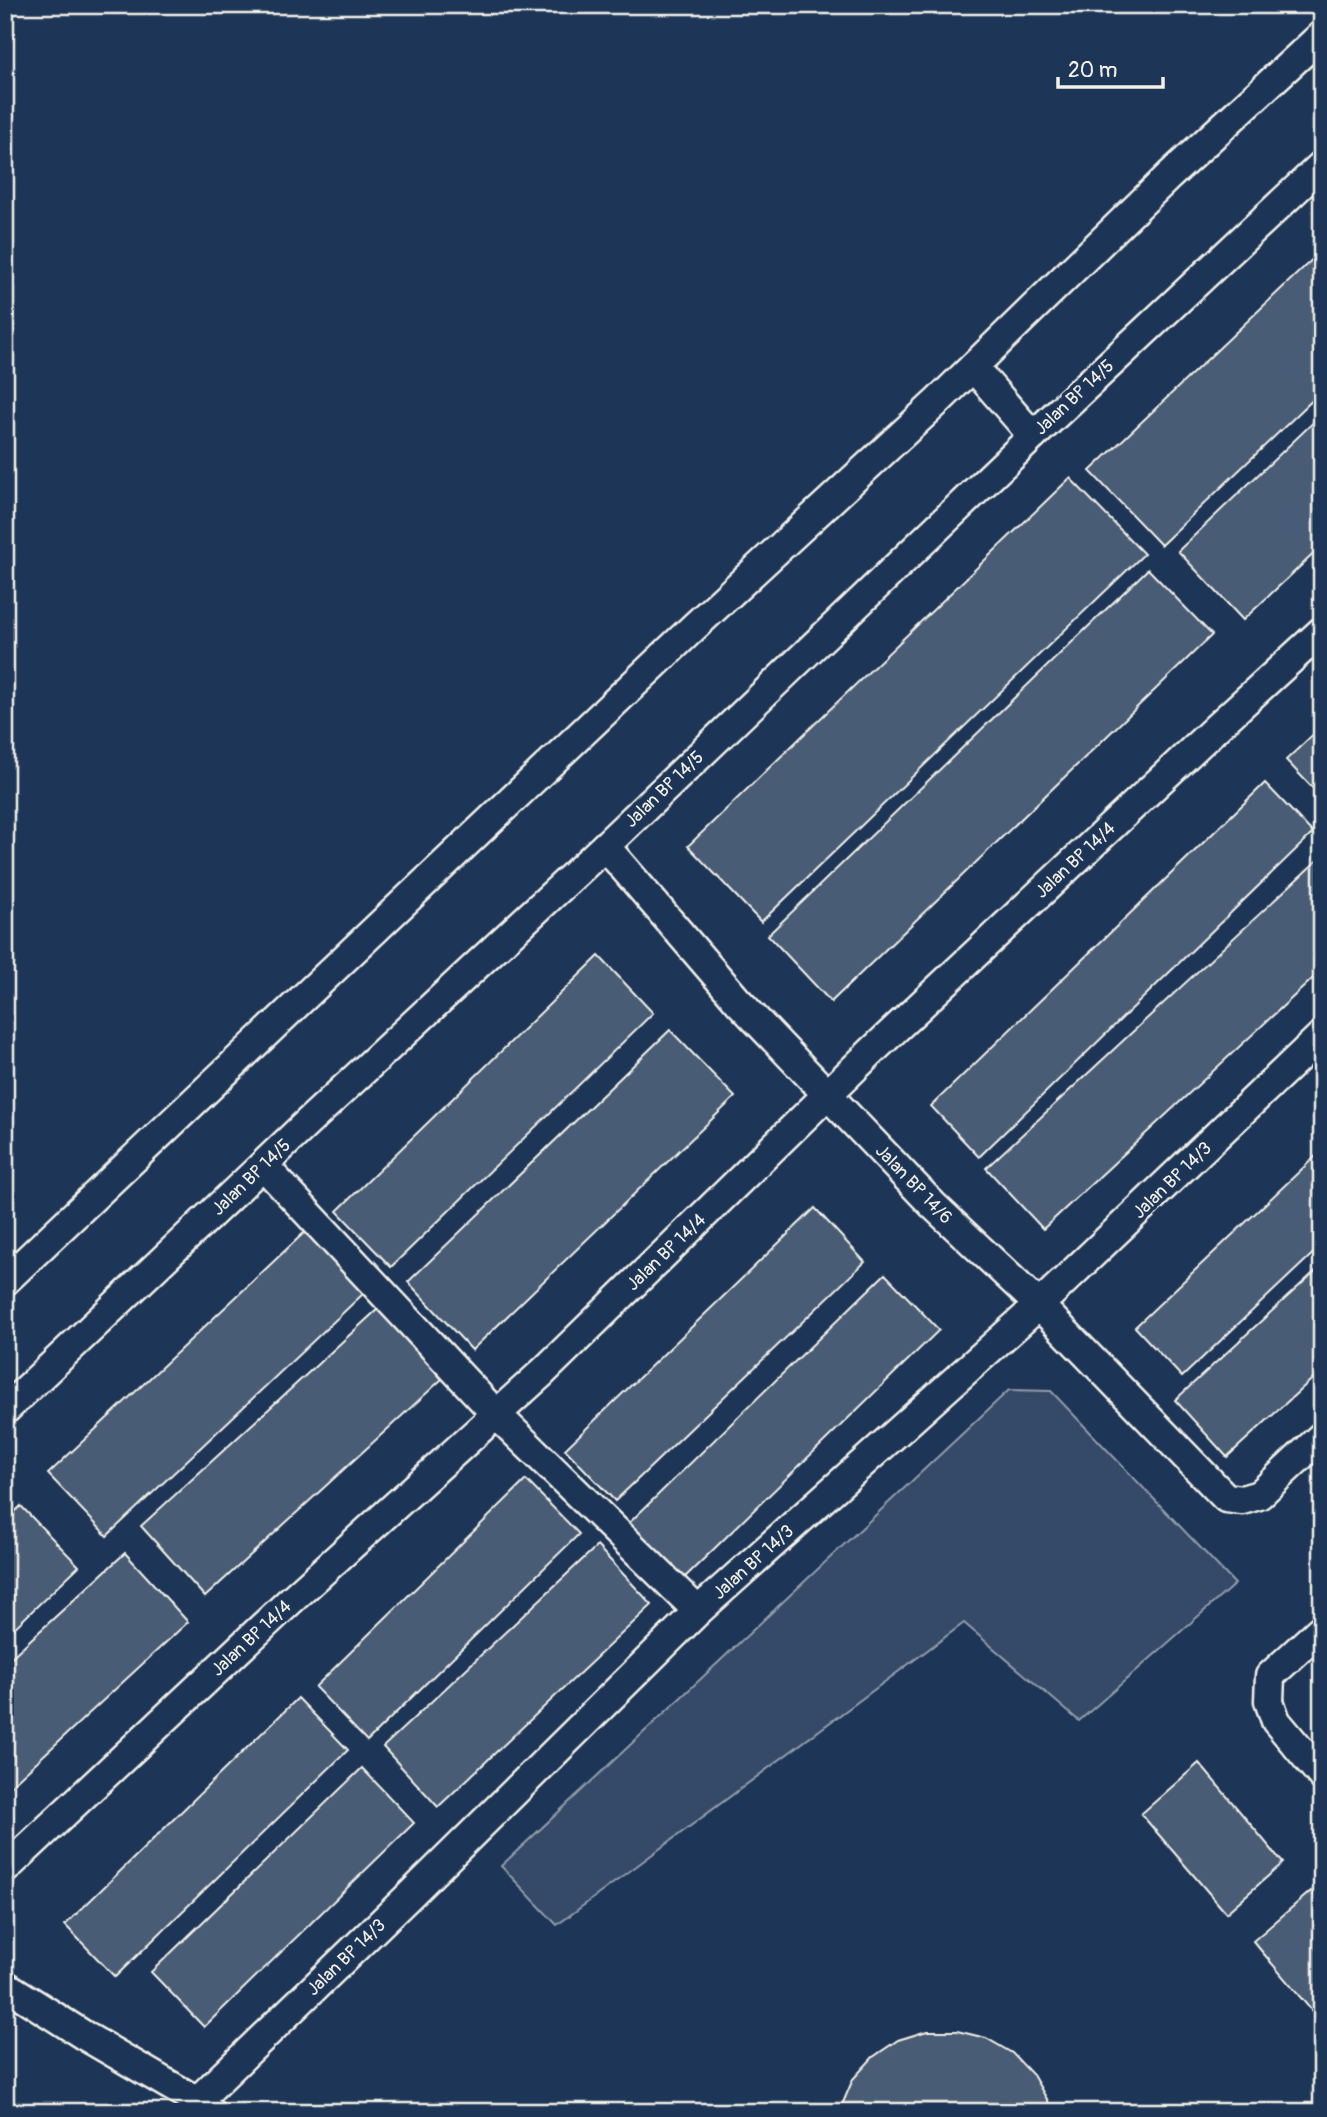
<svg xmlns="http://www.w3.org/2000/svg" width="1327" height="2117" viewBox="0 0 1327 2117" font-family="Pangolin,sans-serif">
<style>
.green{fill:#354a67;stroke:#949ea8;stroke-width:2}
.building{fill:#485b74;stroke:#f4f1e8;stroke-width:2}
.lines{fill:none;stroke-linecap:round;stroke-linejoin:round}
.minor-casing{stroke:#f4f1e8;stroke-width:33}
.minor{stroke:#1d3557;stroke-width:28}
.labels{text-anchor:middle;stroke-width:7;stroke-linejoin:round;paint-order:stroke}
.street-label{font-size:18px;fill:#f4f1e8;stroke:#1d3557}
</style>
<rect width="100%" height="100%" fill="#1d3557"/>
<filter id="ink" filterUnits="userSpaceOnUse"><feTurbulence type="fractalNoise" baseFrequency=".0143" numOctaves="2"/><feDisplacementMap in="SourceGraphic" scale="14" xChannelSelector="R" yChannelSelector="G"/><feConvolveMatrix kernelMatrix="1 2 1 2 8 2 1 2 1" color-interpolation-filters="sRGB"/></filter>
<g filter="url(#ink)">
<!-- green -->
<polygon class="green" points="1009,1390 1051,1391 1235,1584 1079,1721 964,1623 557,1925 501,1866"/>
<!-- building -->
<g class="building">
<polygon points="1322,250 1322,391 1161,545 1090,471"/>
<polygon points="1322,414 1322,546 1243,620 1178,551"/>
<polygon points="1070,478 1144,554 761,922 688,846"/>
<polygon points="1148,569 1212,635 831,1002 768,935"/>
<polygon points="1322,726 1322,798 1286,760"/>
<polygon points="1265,783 1313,833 979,1157 931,1106"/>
<polygon points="1322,856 1322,970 1043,1229 986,1168"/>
<polygon points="599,956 653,1013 391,1267 337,1211"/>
<polygon points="670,1030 735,1097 472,1350 408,1282"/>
<polygon points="1322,1150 1322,1245 1182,1377 1135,1327"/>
<polygon points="815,1208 865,1262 615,1501 565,1449"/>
<polygon points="307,1230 365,1292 107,1536 48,1474"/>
<polygon points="1322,1265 1322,1370 1227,1457 1175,1400"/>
<polygon points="885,1274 939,1330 682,1580 628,1524"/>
<polygon points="379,1308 442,1379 205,1597 141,1526"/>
<polygon points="526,1480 579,1534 367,1741 315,1687"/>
<polygon points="21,1506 79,1566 5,1637 5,1521"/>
<polygon points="597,1546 652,1605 438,1807 383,1747"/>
<polygon points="125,1553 188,1622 5,1791 5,1663"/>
<polygon points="298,1698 348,1750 115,1977 65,1925"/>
<polygon points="1199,1763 1283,1863 1226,1913 1141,1814"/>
<polygon points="362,1768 414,1823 204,2027 151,1972"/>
<polygon points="1311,1891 1322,1905 1322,2023 1253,1941"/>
<polygon points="927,2031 957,2031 986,2038 1012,2053 1033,2075 1048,2101 1051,2112 839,2112 853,2079 873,2057 898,2040"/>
</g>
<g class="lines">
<!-- minor casing -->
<g class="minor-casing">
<g id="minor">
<polyline points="973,367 1033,436"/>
<polyline points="605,846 738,1001 933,1205 1039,1305 1226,1498 1242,1500 1259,1495 1322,1436"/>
<polyline points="263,1165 496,1414 698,1611"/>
<polyline points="5,1281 695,626 938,401 1169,176 1322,35"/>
<polyline points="5,1410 306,1124 605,846 1033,436 1322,165"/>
<polyline points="1322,1628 1270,1676 1269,1701 1276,1721 1322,1776"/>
<polyline points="5,1869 289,1602 543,1372 871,1052 1217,727 1322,631"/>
<polyline points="5,1985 85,2036 197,2101 210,2112"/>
<polyline points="197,2101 410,1895 698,1611 1039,1305 1322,1035"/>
</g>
</g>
<!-- minor -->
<use href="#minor" class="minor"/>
</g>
</g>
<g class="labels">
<!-- street labels -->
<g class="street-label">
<text transform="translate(1074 397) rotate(-43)" y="6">Jalan BP 14/5</text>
<text transform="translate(664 789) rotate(-44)" y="6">Jalan BP 14/5</text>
<text transform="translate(1075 860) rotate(-43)" y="6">Jalan BP 14/4</text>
<text transform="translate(251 1177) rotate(-44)" y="6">Jalan BP 14/5</text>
<text transform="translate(1172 1180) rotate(-44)" y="6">Jalan BP 14/3</text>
<text transform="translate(914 1184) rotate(46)" y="6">Jalan BP 14/6</text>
<text transform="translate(666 1252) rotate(-44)" y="6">Jalan BP 14/4</text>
<text transform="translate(753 1562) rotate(-42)" y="6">Jalan BP 14/3</text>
<text transform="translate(251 1638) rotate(-43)" y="6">Jalan BP 14/4</text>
<text transform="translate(346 1957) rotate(-44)" y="6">Jalan BP 14/3</text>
</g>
</g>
<!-- margin -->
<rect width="1327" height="2117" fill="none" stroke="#1d3557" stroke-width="28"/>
<rect x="14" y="14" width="1299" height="2089" fill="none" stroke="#f4f1e8" stroke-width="2.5" filter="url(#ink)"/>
<!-- scale -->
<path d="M1058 77v10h105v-10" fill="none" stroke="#f4f1e8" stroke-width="3.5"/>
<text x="1068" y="77" font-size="21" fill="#f4f1e8" stroke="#1d3557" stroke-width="5" paint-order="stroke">20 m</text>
</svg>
